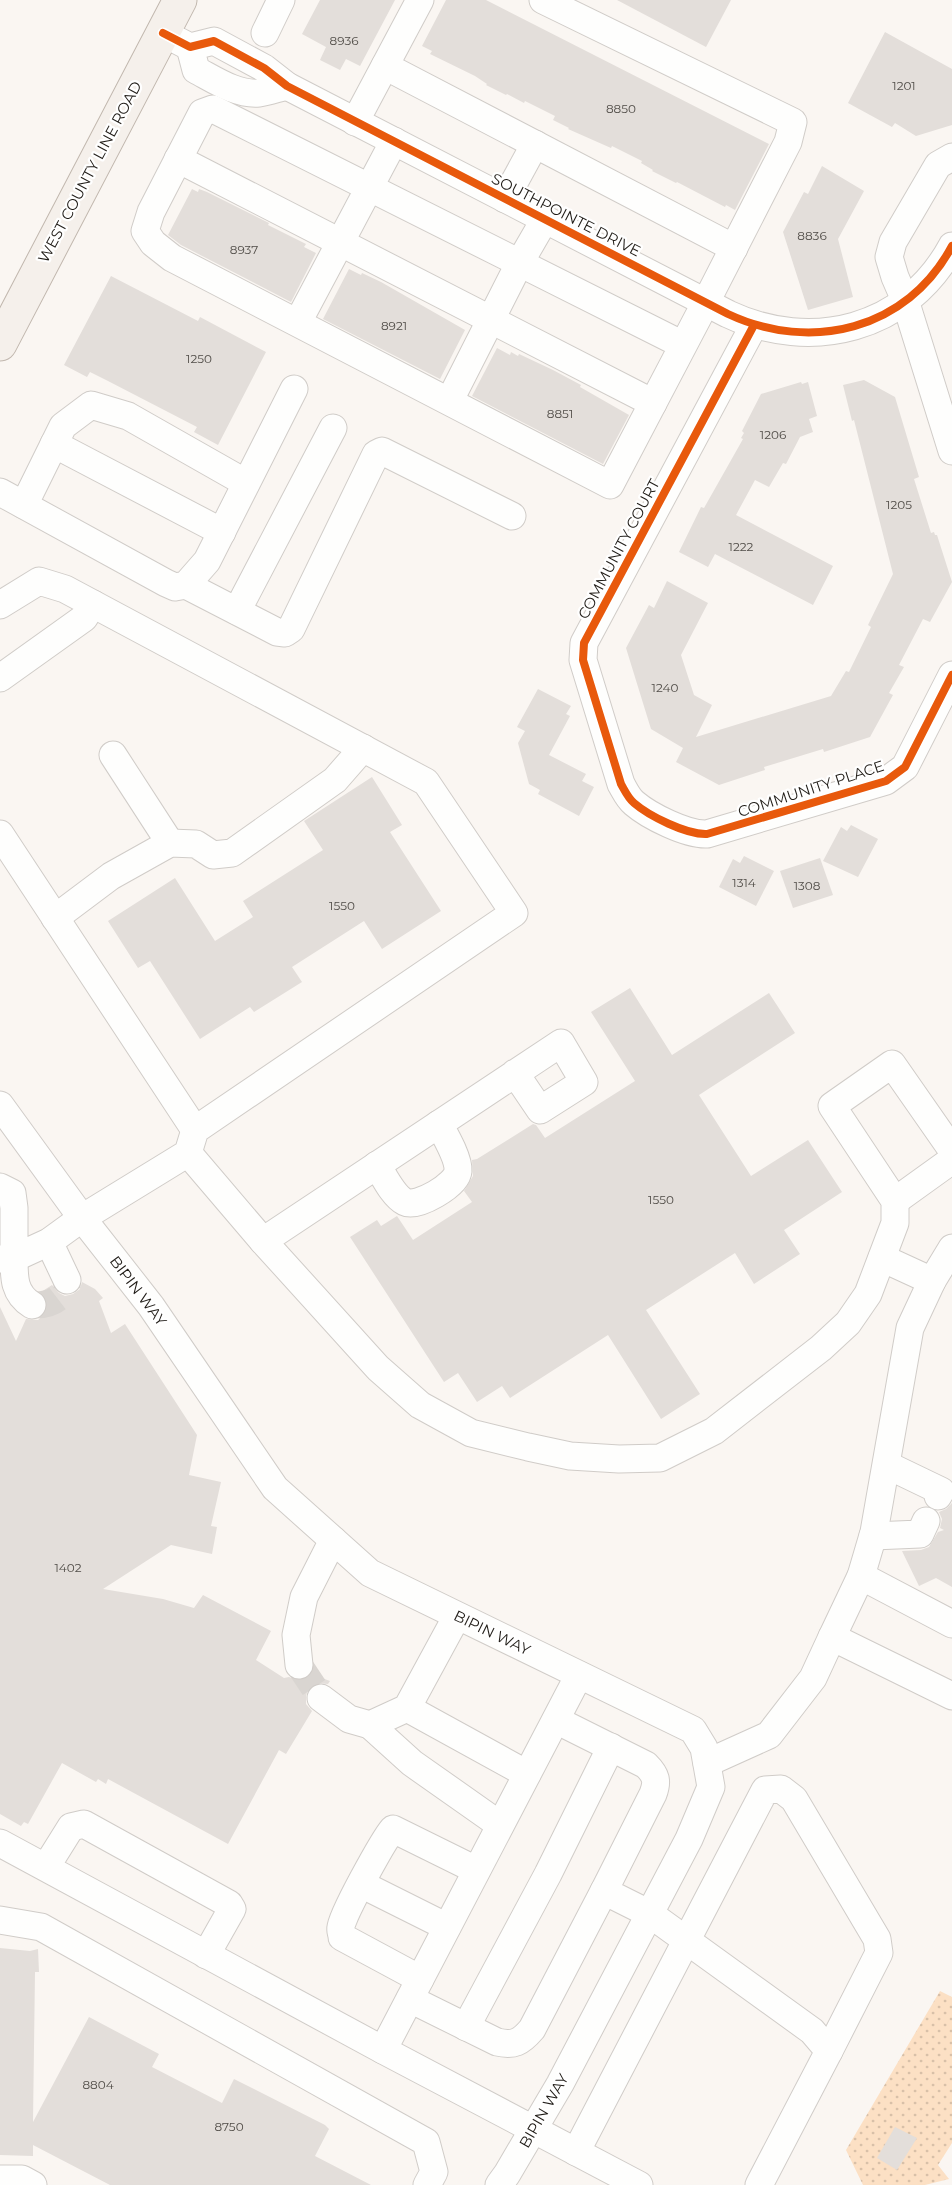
<svg xmlns="http://www.w3.org/2000/svg" width="952" height="2185" viewBox="0 0 952 2185" font-family="Montserrat,sans-serif">
<style>
.grass{fill:url(#grass-dots)}
.building{fill:#e3deda}
.lines{fill:none;stroke-linecap:round;stroke-linejoin:round}
.minor-tunnel{stroke:#d9d5d1;stroke-width:27;stroke-dasharray:27 14;stroke-linecap:butt}
.minor-casing{stroke:#d0ccc8;stroke-width:29}
.major-casing{stroke:#c1b7ae;stroke-width:35}
.minor{stroke:#fefefd;stroke-width:27}
.major{stroke:#f5f0eb;stroke-width:33}
.cycleway-casing{stroke:#fff;stroke-width:11}
.cycleway{stroke:#e8590c;stroke-width:8}
.labels{text-anchor:middle;stroke-width:4.5;stroke-linejoin:round;paint-order:stroke}
.number-label{font-size:12px;fill:#504c47}
.street-label{font-size:15px;fill:#1f1b16;stroke:#fff}
</style>
<defs>
<pattern id="grass-dots" width="8" height="8" patternUnits="userSpaceOnUse" patternTransform="scale(1.5)"><rect width="8" height="8" fill="#fce0c4"/><path d="M2 2h.1M6 6h.1" fill="none" stroke="#d8c0a8" stroke-width="1.8" stroke-linecap="round"/></pattern>
</defs>
<rect width="100%" height="100%" fill="#faf6f2"/>
<!-- grass -->
<polygon class="grass" points="940,1991 952,1997 952,2143 938,2165 949,2179 925,2185 863,2185 846,2150"/>
<!-- building -->
<g class="building">
<polygon points="320,0 395,0 360,66 346,59 340,70 320,60 326,47 302,34"/>
<polygon points="446,0 486,0 769,144 735,210 726,205 725,207 677,182 676,183 652,171 653,170 641,163 642,161 612,146 611,148 568,129 569,128 553,120 555,116 525,101 524,103 507,94 506,95 486,85 487,84 475,76 430,54 432,51 422,46"/>
<polygon points="617,0 731,0 706,47"/>
<polygon points="885,32 952,69 952,125 916,136 895,123 892,127 848,103"/>
<polygon points="822,166 864,191 838,239 853,297 808,310 783,232 804,192 808,194"/>
<polygon points="192,189 198,192 199,189 207,192 269,223 268,225 306,244 304,247 316,253 291,302 181,245 168,235"/>
<polygon points="349,269 361,275 362,273 381,282 465,330 440,379 323,319"/>
<polygon points="111,276 198,321 200,317 266,352 218,445 194,432 197,427 108,381 90,372 87,377 64,365"/>
<polygon points="497,348 510,355 511,352 518,356 519,354 553,370 581,385 580,387 629,415 603,464 472,396"/>
<polygon points="864,380 895,397 919,477 914,479 931,533 934,532 935,535 937,535 952,582 930,622 923,619 899,665 904,667 889,693 893,695 870,737 824,752 823,749 764,767 765,770 719,785 676,762 683,748 651,729 626,648 649,605 654,608 667,581 708,603 681,655 694,695 712,705 696,737 831,696 846,671 849,672 871,627 868,625 893,574 854,420 852,421 843,385"/>
<polygon points="801,382 802,384 808,382 817,416 809,419 813,432 800,437 786,464 783,463 769,487 755,480 736,515 833,566 813,605 715,554 708,567 679,552 701,507 704,508 743,439 741,438 744,433 742,431 761,394"/>
<polygon points="538,689 571,706 566,714 570,716 549,755 586,774 582,781 594,787 579,816 538,794 540,790 529,784 518,743 525,731 517,727"/>
<polygon points="372,777 402,825 390,832 441,911 382,949 364,921 292,967 302,982 254,1012 250,1007 200,1039 150,961 138,968 108,921 175,878 215,941 253,917 243,901 323,850 304,821"/>
<polygon points="851,825 878,839 858,877 823,861 841,827 847,831"/>
<polygon points="744,856 774,871 756,906 719,887 733,859 740,863"/>
<polygon points="820,858 833,895 793,908 780,871"/>
<polygon points="630,988 672,1055 769,993 795,1033 699,1095 751,1176 808,1140 842,1192 784,1230 800,1254 754,1284 735,1253 646,1310 700,1394 661,1419 608,1335 510,1398 502,1386 477,1402 458,1373 444,1382 350,1237 377,1220 381,1226 397,1216 413,1240 472,1202 464,1191 473,1176 472,1160 477,1159 533,1124 536,1125 545,1138 635,1081 591,1012"/>
<polygon points="82,1282 95,1289 103,1298 99,1301 111,1333 125,1324 197,1435 189,1475 221,1482 211,1526 217,1527 212,1554 171,1545 103,1589 163,1599 194,1608 203,1595 271,1631 256,1660 284,1678 289,1677 301,1681 311,1674 330,1681 328,1684 315,1683 308,1689 306,1696 306,1704 312,1711 286,1754 279,1750 228,1844 108,1779 106,1784 98,1779 96,1782 62,1763 28,1824 24,1822 21,1826 0,1814 0,1307 16,1341 26,1319 38,1320 45,1314 48,1307 47,1299 41,1292 52,1285 59,1293 65,1296 73,1294 80,1289"/>
<polygon points="952,1503 952,1587 936,1578 919,1586 902,1551 921,1550 929,1547 938,1532 944,1530 940,1528 942,1519 939,1512 946,1509"/>
<polygon points="0,1948 30,1951 38,1949 39,1972 35,1972 33,2122 89,2017 159,2054 152,2067 222,2103 234,2079 325,2125 329,2129 315,2156 371,2185 110,2185 33,2145 33,2156 0,2155"/>
<polygon points="895,2127 917,2138 897,2170 877,2158"/>
</g>
<g class="lines">
<!-- minor-tunnel -->
<g class="minor-tunnel">
<path d="M32 1305C49 1306 57 1301 67 1289V1280"/>
<polyline points="299,1665 321,1698"/>
</g>
<!-- minor casing -->
<g class="minor-casing">
<g id="minor">
<polyline points="543,0 793,122 788,142 706,302 610,485 172,258 153,243 145,231 151,212 202,113 213,109 683,345"/>
<path d="M163 33 190 47 214 41 264 68 287 86 728 314C811 353 907 330 952 246"/>
<polyline points="265,33 281,0"/>
<path d="M190 47 196 70C215 80 237 95 259 93 268 92 278 88 287 86"/>
<polyline points="385,66 734,248"/>
<polyline points="355,122 420,0"/>
<polyline points="952,157 938,165 893,242 889,257 895,277 905,300 952,451"/>
<polyline points="178,159 653,403"/>
<polyline points="505,199 535,144"/>
<polyline points="298,322 394,141"/>
<path d="M754 325 584 643 583 660 621 784C625 791 628 798 634 803 649 816 687 835 707 834L886 781 905 767 952 675"/>
<polyline points="450,400 519,264 545,219"/>
<polyline points="54,444 222,532"/>
<polyline points="0,492 166,583 175,587 186,585 207,561 294,389"/>
<polyline points="24,505 63,426 91,405 128,416 246,483"/>
<polyline points="186,585 277,632 285,633 291,629 376,454 382,451 512,516"/>
<polyline points="0,605 39,581 65,589 426,782 514,913 195,1130 188,1153 82,1218 49,1242 14,1258 14,1208 12,1193 0,1187"/>
<polyline points="237,611 333,428"/>
<polyline points="0,678 84,618 93,604"/>
<polyline points="113,755 170,843"/>
<polyline points="0,834 195,1130"/>
<polyline points="55,918 111,876 170,843 196,844 213,855 232,853 335,780 363,748"/>
<polyline points="0,1105 82,1218 151,1306 275,1488 370,1573 693,1730 704,1748 711,1787 689,1839 560,2084 507,2174 499,2185"/>
<polyline points="188,1153 263,1241 378,1368 420,1405 471,1433 528,1447 570,1456 619,1459 660,1458 714,1431 821,1348 848,1323 868,1294 895,1223 895,1201 832,1106 892,1064 952,1150"/>
<path d="M377 1165C384 1176 393 1196 405 1202 417 1208 457 1185 458 1171 459 1159 445 1135 439 1124"/>
<polyline points="895,1201 952,1160"/>
<polyline points="263,1241 561,1043 584,1082 540,1110 515,1073"/>
<polyline points="49,1242 67,1280"/>
<polyline points="882,1258 932,1281"/>
<path d="M0 1259 14 1258C14 1278 14 1294 32 1305"/>
<polyline points="887,1465 941,1491 938,1496"/>
<polyline points="873,1536 920,1534 926,1521"/>
<polyline points="861,1576 952,1624"/>
<polyline points="832,1637 861,1576 874,1532 910,1328 932,1281 952,1248"/>
<polyline points="299,1665 296,1635 304,1597 333,1540"/>
<polyline points="321,1698 349,1719 370,1725 407,1708 457,1616"/>
<polyline points="407,1708 527,1774"/>
<path d="M556 1720 646 1765C656 1775 658 1781 653 1794L604 1891 650 1914 812 2031 829 2051 759 2185"/>
<polyline points="370,1725 412,1763 500,1825"/>
<polyline points="707,1763 769,1735 813,1678 832,1637 952,1696"/>
<polyline points="0,1843 383,2050 639,2185"/>
<polyline points="46,1867 71,1827 84,1824 229,1904 232,1909 206,1955"/>
<polyline points="361,1884 447,1927"/>
<polyline points="0,1920 41,1927 426,2142 434,2172 427,2185"/>
<path d="M420 1979 342 1937C342 1934 340 1931 341 1927 341 1917 384 1839 393 1829L476 1870"/>
<path d="M410 1999 497 2042C514 2046 521 2042 532 2029L604 1891"/>
<polyline points="466,2027 548,1874 611,1747"/>
<polyline points="383,2050 579,1675"/>
<polyline points="576,2152 765,1790 781,1789 794,1799 877,1939 879,1953 829,2051"/>
<polyline points="0,2179 22,2179 33,2185"/>
</g>
</g>
<!-- major casing -->
<g class="major-casing">
<polyline id="major" points="0,344 180,0"/>
</g>
<!-- minor -->
<use href="#minor" class="minor"/>
<!-- major -->
<use href="#major" class="major"/>
<!-- cycleway casing -->
<g class="cycleway-casing">
<g id="cycleway">
<path d="M163 33 190 47 214 41 264 68 287 86 728 314C811 353 907 330 952 246"/>
<path d="M754 325 584 643 583 660 621 784C625 791 628 798 634 803 649 816 687 835 707 834L886 781 905 767 952 675"/>
</g>
</g>
<!-- cycleway -->
<use href="#cycleway" class="cycleway"/>
</g>
<g class="labels">
<!-- number labels -->
<g class="number-label">
<text x="344" y="45">8936</text>
<text x="904" y="90">1201</text>
<text x="621" y="113">8850</text>
<text x="812" y="240">8836</text>
<text x="244" y="254">8937</text>
<text x="394" y="330">8921</text>
<text x="199" y="363">1250</text>
<text x="560" y="418">8851</text>
<text x="773" y="439">1206</text>
<text x="899" y="509">1205</text>
<text x="741" y="551">1222</text>
<text x="665" y="692">1240</text>
<text x="744" y="887">1314</text>
<text x="807" y="890">1308</text>
<text x="342" y="910">1550</text>
<text x="661" y="1204">1550</text>
<text x="68" y="1572">1402</text>
<text x="98" y="2089">8804</text>
<text x="229" y="2131">8750</text>
</g>
<!-- street labels -->
<g class="street-label">
<text transform="translate(90 172) rotate(-62)" y="5">WEST COUNTY LINE ROAD</text>
<text transform="translate(566 215) rotate(27)" y="5">SOUTHPOINTE DRIVE</text>
<text transform="translate(619 549) rotate(-62)" y="5">COMMUNITY COURT</text>
<text transform="translate(811 789) rotate(-18)" y="5">COMMUNITY PLACE</text>
<text transform="translate(138 1291) rotate(53)" y="5">BIPIN WAY</text>
<text transform="translate(492 1633) rotate(26)" y="5">BIPIN WAY</text>
<text transform="translate(544 2111) rotate(-60)" y="5">BIPIN WAY</text>
</g>
</g>
</svg>
